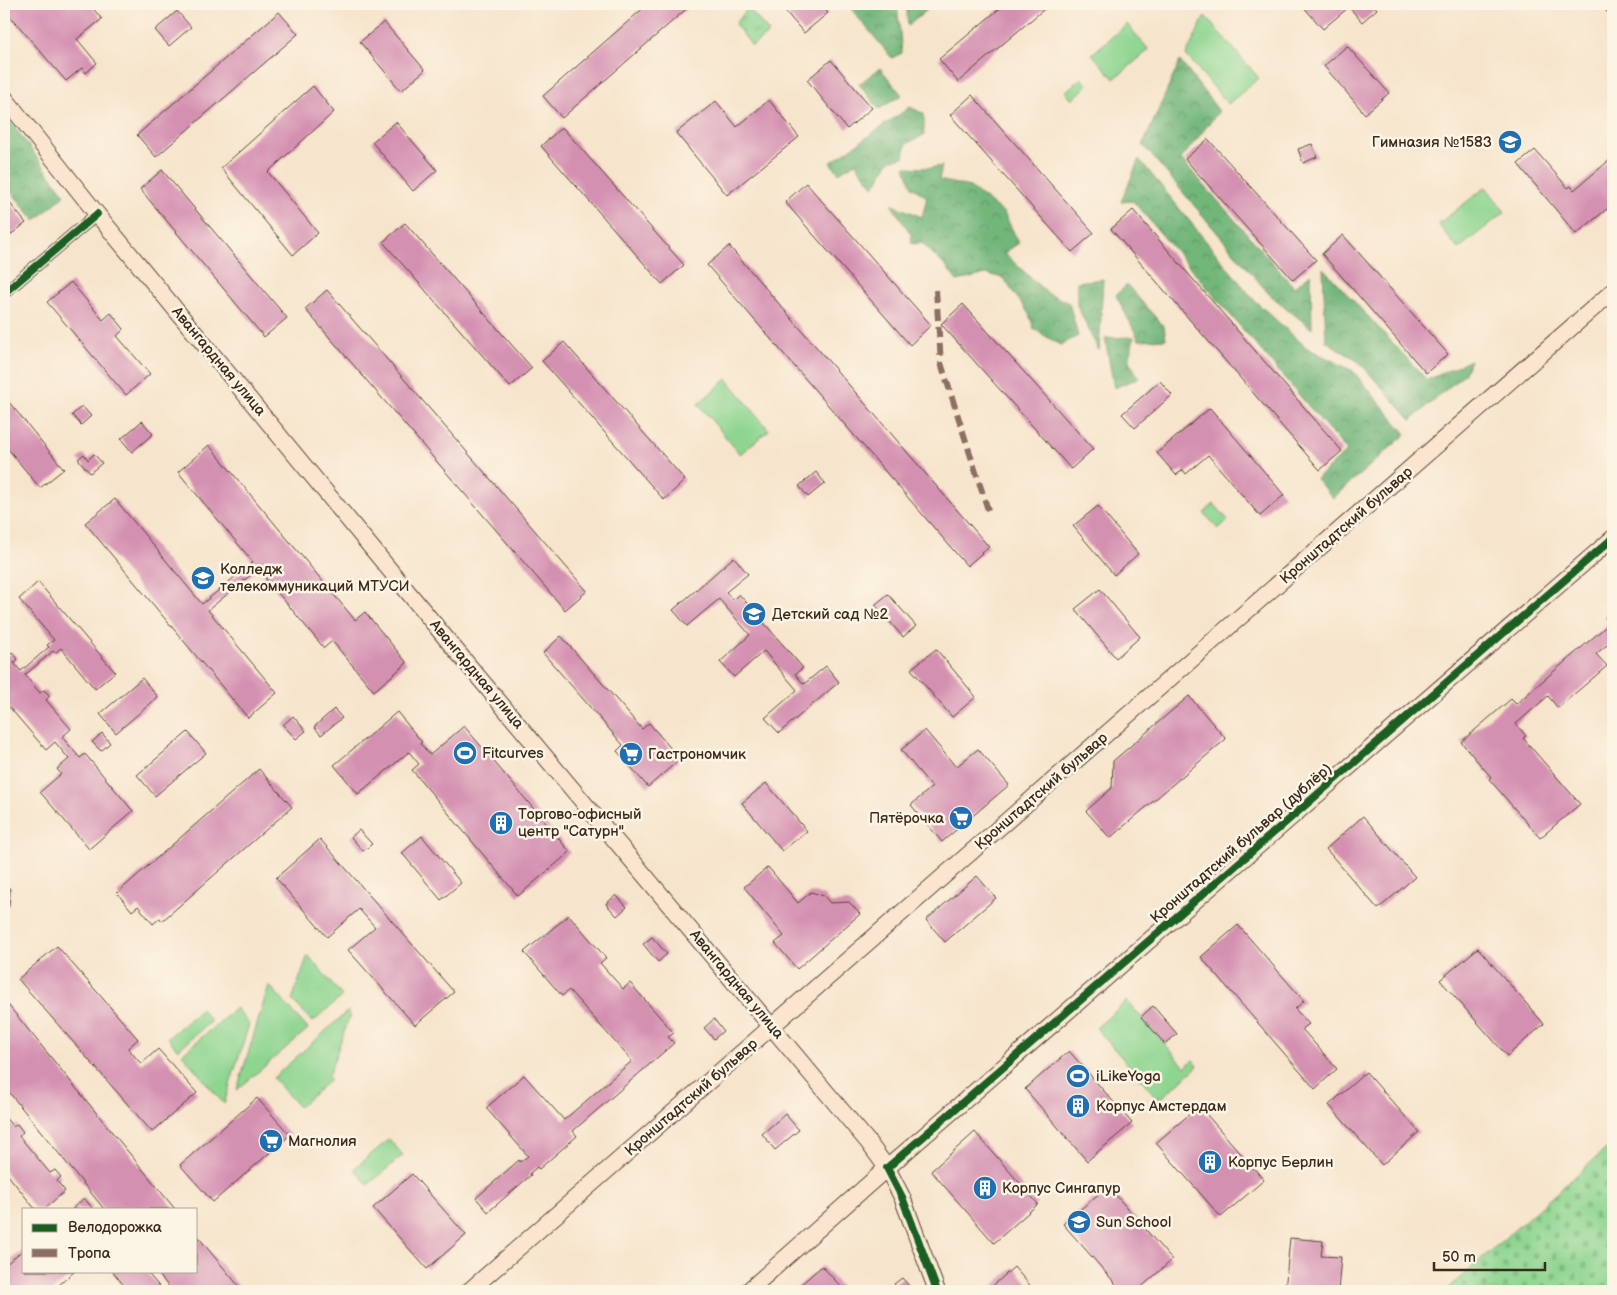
<svg xmlns="http://www.w3.org/2000/svg" width="1617" height="1295" viewBox="0 0 1617 1295" font-family="'Balsamiq Sans',sans-serif">
<style>
.grass{fill:url(#grass-tufts);stroke:#648057}
.forest{fill:url(#forest-crowns);stroke:#56704c}
.cemetery{fill:url(#cemetery-stones);stroke:#648057}
.park{fill:#8ed590;stroke:#648057}
.building{fill:#d490b1}
.lines{fill:none;stroke-linecap:round;stroke-linejoin:round}
.street-casing{stroke:#574638;stroke-width:13}
.secondary-casing{stroke:#574638;stroke-width:18}
.street{stroke:#fff;stroke-width:11}
.secondary{stroke:#fbe5cf;stroke-width:16}
.quiet{stroke:#8d6e63;stroke-width:6;stroke-dasharray:12 6;stroke-linecap:butt}
.cycleway-casing{stroke:#fcf5e5;stroke-width:11}
.cycleway{stroke:#1b5e20;stroke-width:8}
.labels{text-anchor:middle;stroke-width:5;stroke-linejoin:round;paint-order:stroke}
.poi-label{font-size:15px;fill:#3b2a1e;stroke:#fcf5e5;text-anchor:start}
.street-label{font-size:15px;fill:#3b2a1e;stroke:#fcf5e5}
</style>
<defs>
<pattern id="grass-tufts" width="24" height="20" patternUnits="userSpaceOnUse" patternTransform="scale(1.25)"><rect width="24" height="20" fill="#8ed590"/><path d="M3 7l-1-3M5 7V3M7 7l1-3M15 17l-1-3M17 17v-4M19 17l1-3" fill="none" stroke="#7bb77c"/></pattern>
<pattern id="forest-crowns" width="20" height="18" patternUnits="userSpaceOnUse" patternTransform="scale(1.25)"><rect width="20" height="18" fill="#72b67a"/><path d="M2 6a3 3 0 1 1 6 0M12 15a3 3 0 1 1 6 0" fill="none" stroke="#5f9463"/></pattern>
<pattern id="cemetery-stones" width="16" height="16" patternUnits="userSpaceOnUse" patternTransform="scale(1.25)"><rect width="16" height="16" fill="#8ed590"/><path d="M2 7V4a2 2 0 0 1 4 0v3zM10 15v-3a2 2 0 0 1 4 0v3z" fill="#7bb77c"/></pattern>
</defs>
<rect width="100%" height="100%" fill="#fcf5e5"/>
<filter id="ink" filterUnits="userSpaceOnUse"><feTurbulence type="fractalNoise" baseFrequency=".02" numOctaves="2"/><feDisplacementMap in="SourceGraphic" scale="10" xChannelSelector="R" yChannelSelector="G"/><feConvolveMatrix kernelMatrix="1 2 1 2 8 2 1 2 1" color-interpolation-filters="sRGB"/></filter>
<filter id="wash" filterUnits="userSpaceOnUse"><feTurbulence type="fractalNoise" baseFrequency=".0096" numOctaves="4" result="noise"/><feDisplacementMap in="SourceGraphic" scale="20" xChannelSelector="R" yChannelSelector="G"/><feGaussianBlur stdDeviation="1.12" result="paint"/><feColorMatrix in="noise" values="0 0 0 0 0 0 0 0 0 0 0 0 0 0 0 0 0 1.4 0 .05"/><feComposite in="paint" operator="in"/></filter>
<g filter="url(#wash)">
<rect width="100%" height="100%" fill="#f7e4cc"/>
<!-- grass -->
<polygon class="grass" points="748,7 769,33 752,46 735,24"/>
<!-- forest -->
<g class="forest">
<polygon points="847,4 897,4 902,53 892,58"/>
<polygon points="906,4 934,4 908,26"/>
<polygon points="1180,61 1219,111 1181,159 1294,287 1311,274 1312,329 1269,294 1143,145"/>
<polygon points="880,68 902,95 879,109 859,84"/>
<polygon points="910,107 924,114 924,135 906,144 904,157 890,160 874,187 855,163 839,173 830,163"/>
<polygon points="4,113 65,195 35,221 4,183"/>
<polygon points="1139,159 1254,300 1307,348 1353,371 1406,434 1333,498 1316,479 1347,451 1133,201 1121,202"/>
<polygon points="942,166 939,180 970,187 1004,213 1019,243 1004,253 1047,293 1069,303 1078,336 1060,345 1034,329 1029,314 1003,278 987,274 957,281 947,268 922,243 912,244 911,234 891,204 922,217 927,197 912,187 905,167 929,168"/>
<polygon points="1323,268 1427,380 1471,360 1464,374 1411,420 1359,362 1326,341"/>
<polygon points="1103,279 1099,351 1077,305 1077,282"/>
<polygon points="1127,285 1164,327 1166,339 1139,340 1116,295"/>
<polygon points="1134,337 1129,361 1139,378 1114,388 1105,338"/>
</g>
<!-- cemetery -->
<polygon class="cemetery" points="1613,1143 1613,1291 1445,1291"/>
<!-- park -->
<g class="park">
<polygon points="1205,16 1259,78 1228,104 1186,55"/>
<polygon points="1127,24 1149,50 1114,79 1092,54"/>
<polygon points="1081,78 1088,85 1072,100 1065,92"/>
<polygon points="1486,187 1505,212 1458,249 1438,224"/>
<polygon points="727,379 769,430 740,454 698,404"/>
<polygon points="1214,504 1228,520 1218,529 1204,513"/>
<polygon points="308,955 342,996 313,1022 292,1000"/>
<polygon points="269,985 308,1029 237,1090"/>
<polygon points="1127,1001 1185,1067 1193,1060 1198,1066 1159,1100 1096,1028"/>
<polygon points="236,1008 249,1024 224,1104 182,1054"/>
<polygon points="201,1009 211,1021 178,1050 168,1038"/>
<polygon points="348,1011 350,1015 328,1077 330,1080 299,1107 273,1078"/>
<polygon points="389,1139 403,1155 368,1185 354,1169"/>
</g>
<g id="blocks">
<!-- building -->
<g class="building">
<polygon points="4,4 89,4 102,19 77,39 97,63 86,73 82,68 66,81 4,9"/>
<polygon points="648,4 692,4 562,118 543,96"/>
<polygon points="779,4 821,4 828,13 804,33"/>
<polygon points="1005,4 1050,4 958,82 939,59"/>
<polygon points="1301,4 1373,4 1377,9 1362,22 1349,7 1323,29"/>
<polygon points="177,11 191,27 169,46 155,30"/>
<polygon points="279,12 298,34 156,157 137,135"/>
<polygon points="384,22 425,70 401,91 360,42"/>
<polygon points="1347,46 1389,93 1365,114 1324,66"/>
<polygon points="831,60 872,108 847,129 807,80"/>
<polygon points="313,86 334,112 268,172 318,233 293,255 221,168"/>
<polygon points="972,95 1094,233 1072,252 950,115"/>
<polygon points="769,100 799,137 727,195 676,133 716,101 737,127"/>
<polygon points="396,122 437,170 413,191 372,142"/>
<polygon points="562,127 684,265 662,284 541,146"/>
<polygon points="1208,139 1316,260 1293,280 1185,159"/>
<polygon points="1312,144 1317,157 1303,163 1298,149"/>
<polygon points="1535,150 1568,188 1571,186 1574,190 1612,158 1609,154 1613,151 1613,210 1610,212 1607,209 1576,234 1518,164"/>
<polygon points="162,170 287,318 264,337 140,189"/>
<polygon points="806,183 931,325 910,345 785,202"/>
<polygon points="4,196 26,223 5,239 4,237"/>
<polygon points="1133,210 1342,451 1320,470 1111,229"/>
<polygon points="405,223 532,368 510,387 383,242"/>
<polygon points="1343,235 1448,354 1426,373 1322,254"/>
<polygon points="729,246 989,547 967,566 707,265"/>
<polygon points="71,282 103,320 111,313 124,329 117,336 150,374 126,395 47,302"/>
<polygon points="327,290 587,591 565,610 305,309"/>
<polygon points="963,304 1093,449 1071,469 941,324"/>
<polygon points="564,342 685,480 664,500 542,361"/>
<polygon points="1160,381 1172,395 1135,428 1122,414"/>
<polygon points="4,396 64,469 40,488 4,444"/>
<polygon points="82,406 91,416 81,425 72,415"/>
<polygon points="1210,408 1284,495 1260,516 1208,455 1186,474 1183,470 1176,475 1157,453"/>
<polygon points="142,421 153,434 132,452 121,439"/>
<polygon points="209,445 355,620 365,612 407,663 374,691 332,641 324,648 258,569 208,610 277,693 248,718 85,523 115,499 202,604 253,562 178,472"/>
<polygon points="84,454 88,460 94,454 102,463 90,473 78,459"/>
<polygon points="816,472 825,483 808,497 799,486"/>
<polygon points="1098,506 1138,554 1114,575 1073,526"/>
<polygon points="734,557 748,574 726,592 733,600 739,594 803,668 795,674 804,684 826,666 839,682 779,733 765,718 797,690 764,651 734,677 720,662 750,635 719,599 687,626 673,610"/>
<polygon points="38,582 115,672 95,689 61,648 55,653 53,651 25,675 40,693 44,690 50,696 46,700 71,729 62,737 80,758 85,754 133,811 89,849 40,792 61,774 57,769 69,759 55,742 46,750 4,701 4,651 8,656 12,652 18,659 14,663 21,671 49,647 47,645 54,640 19,599"/>
<polygon points="1100,589 1140,637 1116,658 1075,609"/>
<polygon points="888,594 916,626 903,637 875,605"/>
<polygon points="1613,610 1613,640 1596,654 1607,666 1558,708 1548,696 1516,724 1526,736 1523,738 1580,804 1540,838 1489,779 1491,777 1461,742 1511,699 1516,704 1610,623 1605,617"/>
<polygon points="561,636 642,729 649,723 680,759 648,787 617,751 623,745 543,653"/>
<polygon points="936,649 976,697 952,717 911,669"/>
<polygon points="142,678 158,697 116,733 100,714"/>
<polygon points="1189,696 1226,739 1110,838 1086,811 1112,788 1113,761"/>
<polygon points="334,709 342,718 321,735 314,727"/>
<polygon points="397,712 422,742 420,743 430,755 464,726 570,852 518,896 412,770 419,764 409,752 358,794 334,765"/>
<polygon points="293,716 306,731 296,739 283,725"/>
<polygon points="925,730 956,767 978,749 1009,785 942,842 911,805 932,787 901,750"/>
<polygon points="188,732 206,753 155,796 137,775"/>
<polygon points="102,733 110,743 101,751 92,742"/>
<polygon points="259,769 292,807 162,921 160,918 153,924 138,906 132,911 117,893"/>
<polygon points="766,783 807,831 782,851 742,803"/>
<polygon points="1363,816 1415,877 1378,909 1326,849"/>
<polygon points="359,830 372,844 363,851 351,837"/>
<polygon points="422,836 461,883 441,900 402,853"/>
<polygon points="320,839 454,992 415,1025 348,950 375,927 359,909 327,937 276,878"/>
<polygon points="768,867 798,903 811,892 824,896 830,903 849,902 860,914 797,969 775,943 784,936 744,887"/>
<polygon points="977,876 996,898 945,942 926,920"/>
<polygon points="4,882 10,889 9,906 4,911"/>
<polygon points="616,895 627,907 617,916 606,904"/>
<polygon points="569,915 606,958 600,963 623,989 630,983 674,1033 668,1037 674,1043 573,1131 577,1136 539,1169 537,1167 530,1173 531,1175 488,1212 476,1198 519,1160 520,1162 528,1156 486,1108 524,1075 564,1120 632,1061 569,990 562,996 524,952"/>
<polygon points="1238,925 1304,1001 1295,1009 1309,1024 1302,1029 1337,1069 1315,1089 1201,957"/>
<polygon points="652,937 667,954 658,962 643,944"/>
<polygon points="57,946 138,1039 128,1048 141,1064 158,1049 197,1093 152,1132 18,979"/>
<polygon points="1478,948 1544,1024 1507,1056 1440,980"/>
<polygon points="4,1000 175,1209 104,1209 4,1086"/>
<polygon points="1153,1006 1177,1034 1165,1044 1141,1017"/>
<polygon points="714,1019 723,1031 714,1039 704,1028"/>
<polygon points="1069,1051 1132,1123 1087,1161 1025,1089"/>
<polygon points="1366,1072 1419,1132 1382,1165 1329,1105"/>
<polygon points="257,1098 290,1135 213,1202 180,1165"/>
<polygon points="1199,1106 1264,1180 1221,1217 1156,1143"/>
<polygon points="785,1114 799,1130 775,1150 762,1134"/>
<polygon points="4,1116 13,1127 17,1124 23,1132 19,1136 50,1173 55,1170 61,1177 57,1181 65,1191 44,1209 35,1209 4,1170"/>
<polygon points="975,1132 1038,1204 994,1243 931,1171"/>
<polygon points="412,1174 466,1235 427,1269 373,1208"/>
<polygon points="1108,1186 1172,1260 1137,1291 1122,1291 1063,1224"/>
<polygon points="84,1198 93,1209 72,1209"/>
<polygon points="196,1234 212,1254 243,1291 172,1291 156,1271 196,1271"/>
<polygon points="1290,1238 1323,1241 1321,1256 1341,1257 1338,1291 1285,1291"/>
<polygon points="24,1249 24,1271 75,1271 52,1291 4,1291 4,1266"/>
<polygon points="822,1266 845,1291 793,1291"/>
<polygon points="1014,1267 1035,1291 987,1291"/>
<polygon points="112,1271 146,1271 162,1290 129,1291"/>
<polygon points="902,1278 912,1289 910,1291 900,1291 894,1284"/>
<polygon points="349,1286 354,1291 343,1291"/>
</g>
</g>
</g>
<g filter="url(#ink)">
<use href="#blocks" fill-opacity="0" stroke="#574638" stroke-width="1"/>
<g class="lines">
<!-- street casing -->
<g class="street-casing">
<polyline id="street" points="4,293 97,214"/>
</g>
<!-- secondary casing -->
<g class="secondary-casing">
<g id="secondary">
<polyline points="1612,4 1613,6"/>
<polyline points="4,97 97,214 449,642 868,1142 887,1168 902,1197 937,1291"/>
<polyline points="469,1291 1613,291"/>
<polyline points="748,1291 887,1168 1613,538"/>
</g>
</g>
<!-- street -->
<use href="#street" class="street"/>
<!-- secondary -->
<use href="#secondary" class="secondary"/>
<!-- quiet -->
<polyline class="quiet" points="936,290 941,363 988,510"/>
<!-- cycleway casing -->
<g class="cycleway-casing">
<g id="cycleway">
<polyline points="4,293 97,214"/>
<polyline points="937,1291 902,1197 887,1168 1613,538"/>
</g>
</g>
<!-- cycleway -->
<use href="#cycleway" class="cycleway"/>
</g>
</g>
<!-- icons -->
<defs>
<g id="school-disc" transform="scale(1.25)"><circle r="9.5" fill="#1f6fb2" stroke="#fcf5e5"/><path d="M0-5L7-2L0 1L-7-2ZM-4 1L0 2.5L4 1V4Q0 6-4 4Z" fill="#fff"/></g>
<g id="university-disc" transform="scale(1.25)"><circle r="9.5" fill="#1f6fb2" stroke="#fcf5e5"/><path d="M0-5L7-2L0 1L-7-2ZM-4 1L0 2.5L4 1V4Q0 6-4 4Z" fill="#fff"/></g>
<g id="stadium-disc" transform="scale(1.25)"><circle r="9.5" fill="#1f6fb2" stroke="#fcf5e5"/><path d="M0-5a6.5 5 0 1 0 0 10a6.5 5 0 1 0 0-10ZM-3.5-1.8h7v3.6h-7Z" fill="#fff"/></g>
<g id="supermarket-disc" transform="scale(1.25)"><circle r="9.5" fill="#1f6fb2" stroke="#fcf5e5"/><path d="M-6-5.5h2.5l.6 2H6L4.5 2H-2.5L-4.4-4H-6ZM-1.5 3.2a1.3 1.3 0 1 0 .1 0ZM3 3.2a1.3 1.3 0 1 0 .1 0Z" fill="#fff"/></g>
<g id="building-disc" transform="scale(1.25)"><circle r="9.5" fill="#1f6fb2" stroke="#fcf5e5"/><path d="M-4-6H4V6H1V3H-1V6H-4ZM-2.5-4.3h1.7v1.8h-1.7ZM.8-4.3h1.7v1.8H.8ZM-2.5-1h1.7V.8h-1.7ZM.8-1h1.7V.8H.8Z" fill="#fff"/></g>
</defs>
<g fill-rule="evenodd">
<use href="#school-disc" x="1510" y="142"/>
<use href="#university-disc" x="203" y="578"/>
<use href="#school-disc" x="754" y="614"/>
<use href="#stadium-disc" x="465" y="753"/>
<use href="#supermarket-disc" x="631" y="754"/>
<use href="#supermarket-disc" x="961" y="818"/>
<use href="#building-disc" x="501" y="823"/>
<use href="#stadium-disc" x="1078" y="1076"/>
<use href="#building-disc" x="1078" y="1106"/>
<use href="#supermarket-disc" x="271" y="1141"/>
<use href="#building-disc" x="1210" y="1162"/>
<use href="#building-disc" x="985" y="1188"/>
<use href="#school-disc" x="1079" y="1222"/>
</g>
<g class="labels">
<!-- poi labels -->
<g class="poi-label">
<text x="1492" y="147" text-anchor="end">Гимназия №1583</text>
<text x="220" y="574">Колледж<tspan x="220" dy="17">телекоммуникаций МТУСИ</tspan></text>
<text x="772" y="619">Детский сад №2</text>
<text x="482" y="758">Fitcurves</text>
<text x="648" y="759">Гастрономчик</text>
<text x="518" y="819">Торгово-офисный<tspan x="518" dy="17">центр "Сатурн"</tspan></text>
<text x="944" y="823" text-anchor="end">Пятёрочка</text>
<text x="1096" y="1081">iLikeYoga</text>
<text x="1096" y="1111">Корпус Амстердам</text>
<text x="288" y="1146">Магнолия</text>
<text x="1228" y="1167">Корпус Берлин</text>
<text x="1002" y="1193">Корпус Сингапур</text>
<text x="1096" y="1227">Sun School</text>
</g>
<!-- street labels -->
<g class="street-label">
<text transform="translate(219 361) rotate(50)" y="5">Авангардная улица</text>
<text transform="translate(1346 525) rotate(-41)" y="5">Кронштадтский бульвар</text>
<text transform="translate(477 674) rotate(50)" y="5">Авангардная улица</text>
<text transform="translate(1041 791) rotate(-41)" y="5">Кронштадтский бульвар</text>
<text transform="translate(1241 843) rotate(-41)" y="5">Кронштадтский бульвар (дублёр)</text>
<text transform="translate(737 984) rotate(50)" y="5">Авангардная улица</text>
<text transform="translate(691 1097) rotate(-41)" y="5">Кронштадтский бульвар</text>
</g>
</g>
<!-- margin -->
<rect width="1617" height="1295" fill="none" stroke="#fcf5e5" stroke-width="20"/>
<!-- legend -->
<rect x="22" y="1208" width="175" height="65" fill="#fcf5e5" stroke="#afa495"/>
<rect x="32" y="1224" width="25" height="8" fill="#1b5e20" stroke="#afa495"/>
<text x="68" y="1232" font-size="15" fill="#3b2a1e">Велодорожка</text>
<rect x="32" y="1249" width="25" height="8" fill="#8d6e63" stroke="#afa495"/>
<text x="68" y="1258" font-size="15" fill="#3b2a1e">Тропа</text>
<!-- scale -->
<path d="M1434 1262v8h111v-8" fill="none" stroke="#3b2a1e" stroke-width="2.5"/>
<text x="1442" y="1262" font-size="15" fill="#3b2a1e" stroke="#fcf5e5" stroke-width="4" paint-order="stroke">50 m</text>
</svg>
